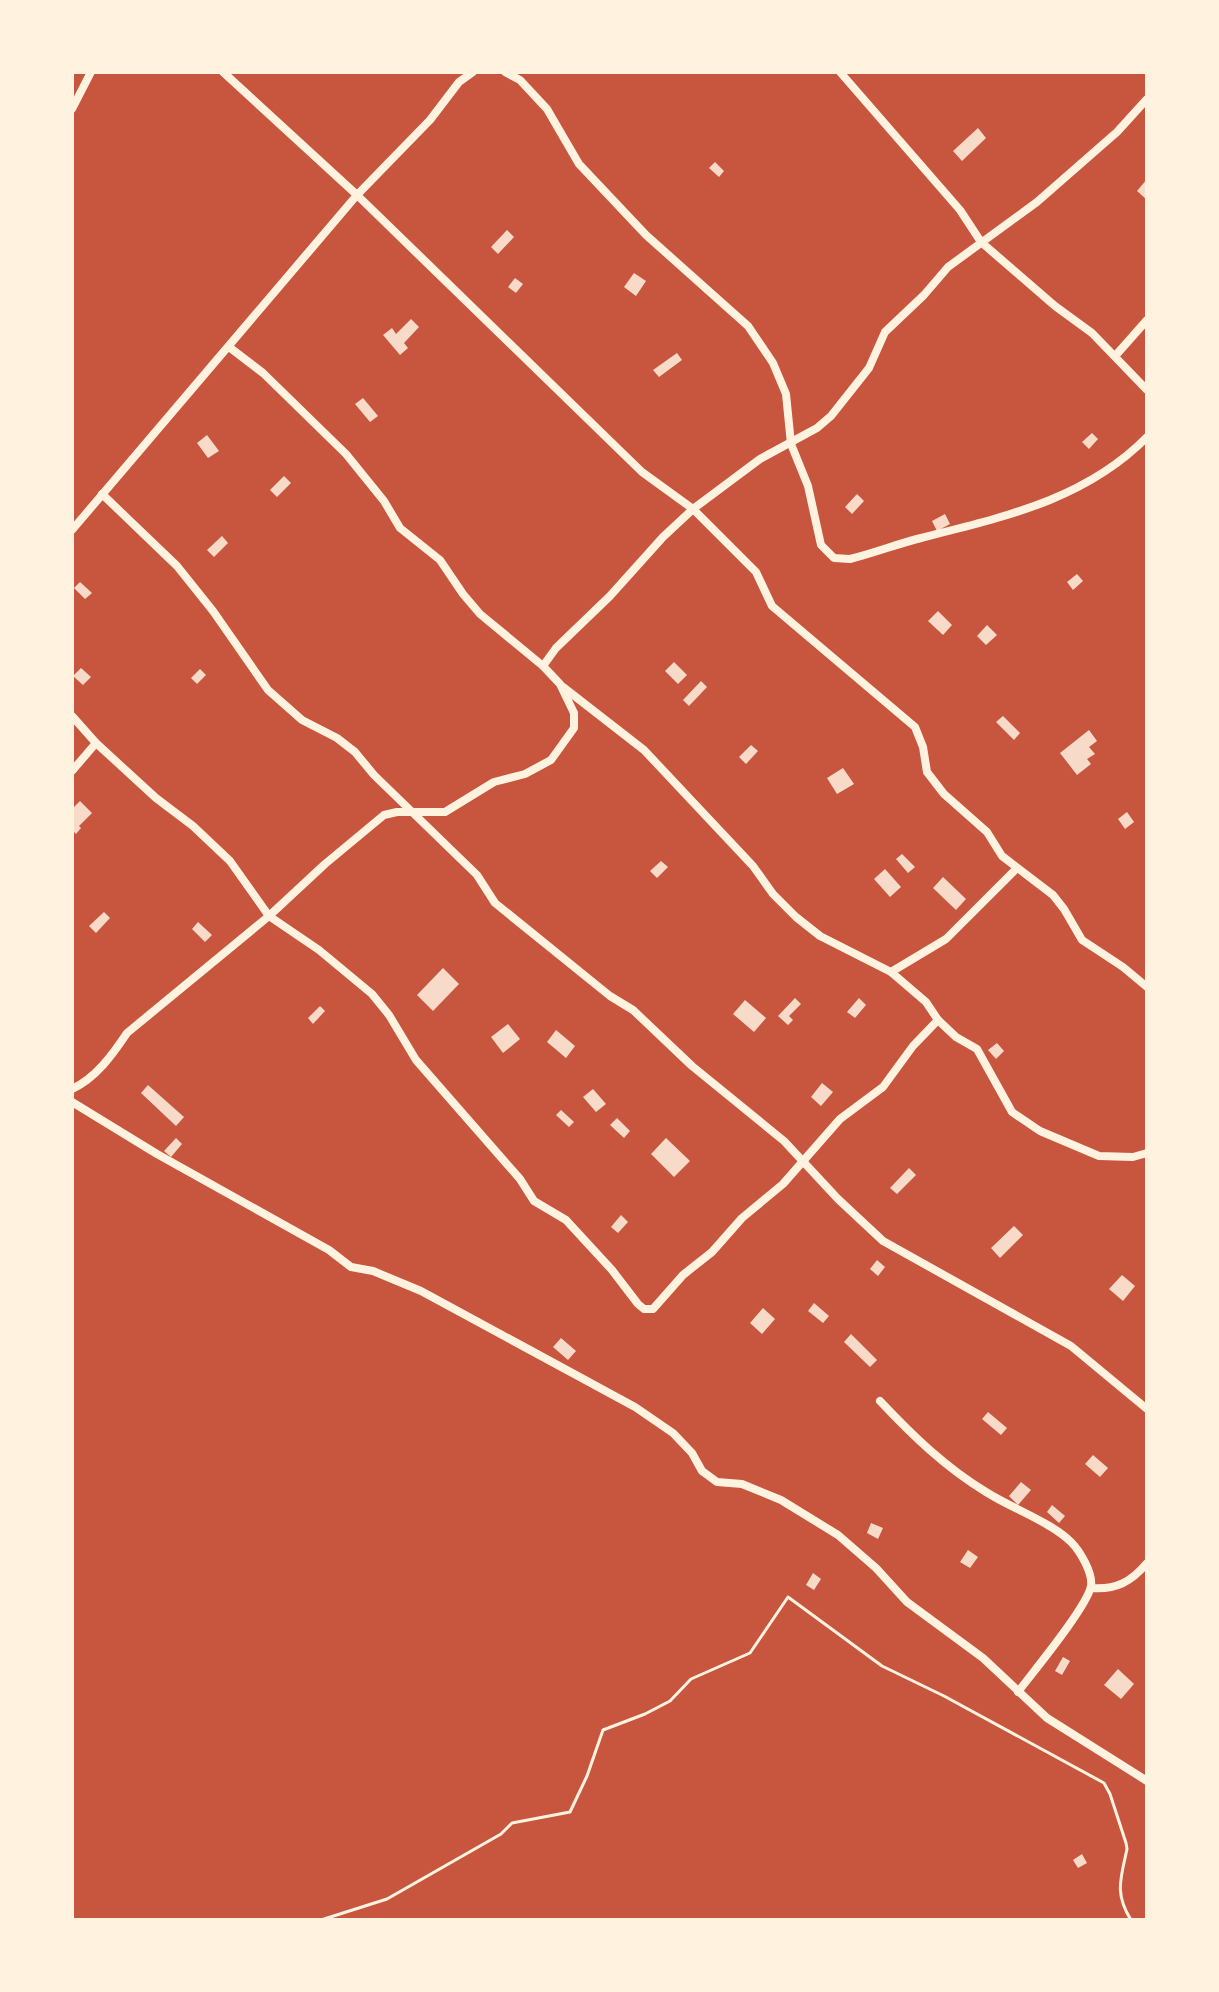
<svg xmlns="http://www.w3.org/2000/svg" width="1219" height="1992" viewBox="0 0 1219 1992" font-family="Karla,sans-serif">
<style>
.building{fill:#f7dbc8}
.lines{fill:none;stroke-linecap:round;stroke-linejoin:round}
.path{stroke:#fff3e0;stroke-width:3}
.minor{stroke:#fff3e0;stroke-width:8}
</style>
<rect width="100%" height="100%" fill="#c8553d"/>
<!-- building -->
<g class="building">
<polygon points="978,128 986,138 962,161 953,151"/>
<polygon points="715,162 724,171 719,177 709,168"/>
<polygon points="1147,179 1147,200 1137,191"/>
<polygon points="507,230 514,237 498,254 491,247"/>
<polygon points="634,273 646,281 636,296 624,287"/>
<polygon points="515,278 523,284 516,293 508,287"/>
<polygon points="411,319 419,327 404,343 408,348 400,355 383,335 392,328 396,334"/>
<polygon points="677,353 682,360 659,377 653,370"/>
<polygon points="363,398 378,416 370,422 355,404"/>
<polygon points="1092,433 1098,439 1089,449 1082,442"/>
<polygon points="207,435 219,451 208,458 197,443"/>
<polygon points="284,476 291,483 277,497 270,490"/>
<polygon points="857,494 864,501 852,514 845,507"/>
<polygon points="945,514 950,524 937,531 932,521"/>
<polygon points="222,536 228,543 214,557 207,550"/>
<polygon points="1077,574 1083,581 1073,590 1067,582"/>
<polygon points="80,582 92,593 85,599 74,588"/>
<polygon points="938,611 952,625 943,635 928,621"/>
<polygon points="987,625 997,635 986,645 977,636"/>
<polygon points="674,662 687,675 678,684 665,671"/>
<polygon points="81,668 91,677 83,685 73,676"/>
<polygon points="200,669 206,675 197,684 191,678"/>
<polygon points="701,681 707,687 689,706 683,700"/>
<polygon points="1003,716 1020,733 1014,740 996,722"/>
<polygon points="1089,730 1097,741 1089,747 1095,754 1087,759 1091,764 1077,775 1060,753"/>
<polygon points="751,745 758,751 746,764 739,757"/>
<polygon points="843,768 854,784 837,794 827,778"/>
<polygon points="80,801 92,813 79,826 81,828 76,834 72,830 72,809"/>
<polygon points="1127,812 1134,822 1125,829 1118,819"/>
<polygon points="902,854 915,867 908,873 896,859"/>
<polygon points="661,861 668,867 657,878 650,871"/>
<polygon points="885,869 901,887 890,897 874,879"/>
<polygon points="943,877 966,899 956,910 933,888"/>
<polygon points="104,912 110,918 96,933 89,926"/>
<polygon points="198,922 212,935 205,942 192,929"/>
<polygon points="443,968 459,984 433,1011 417,995"/>
<polygon points="795,998 801,1004 789,1016 793,1020 788,1025 778,1016"/>
<polygon points="859,998 866,1005 855,1018 847,1012"/>
<polygon points="745,1000 766,1018 754,1032 733,1014"/>
<polygon points="320,1006 325,1011 313,1024 308,1018"/>
<polygon points="508,1024 520,1039 503,1053 491,1037"/>
<polygon points="556,1030 575,1046 566,1058 547,1042"/>
<polygon points="997,1043 1004,1051 996,1059 988,1050"/>
<polygon points="822,1083 833,1092 821,1106 811,1097"/>
<polygon points="148,1085 184,1117 176,1126 141,1093"/>
<polygon points="593,1089 606,1104 596,1112 583,1097"/>
<polygon points="561,1110 574,1122 569,1127 556,1115"/>
<polygon points="617,1118 630,1131 624,1138 610,1125"/>
<polygon points="176,1138 182,1144 171,1157 164,1151"/>
<polygon points="666,1138 690,1161 674,1177 651,1154"/>
<polygon points="909,1168 916,1175 897,1194 890,1188"/>
<polygon points="621,1215 628,1222 618,1233 611,1227"/>
<polygon points="1014,1226 1023,1235 1000,1258 991,1248"/>
<polygon points="877,1260 885,1267 878,1276 870,1269"/>
<polygon points="1122,1275 1135,1286 1123,1301 1109,1289"/>
<polygon points="814,1303 829,1316 823,1323 808,1311"/>
<polygon points="763,1308 775,1319 762,1334 750,1323"/>
<polygon points="851,1334 877,1360 870,1367 844,1342"/>
<polygon points="561,1338 576,1351 568,1360 553,1347"/>
<polygon points="988,1412 1007,1428 1001,1435 982,1419"/>
<polygon points="1093,1455 1108,1468 1100,1477 1085,1464"/>
<polygon points="1021,1482 1031,1490 1018,1505 1009,1496"/>
<polygon points="1052,1505 1065,1516 1059,1523 1047,1512"/>
<polygon points="871,1523 883,1528 878,1539 867,1533"/>
<polygon points="968,1550 978,1557 970,1568 960,1562"/>
<polygon points="813,1573 821,1579 814,1590 806,1585"/>
<polygon points="1063,1657 1070,1661 1062,1675 1055,1671"/>
<polygon points="1118,1669 1134,1684 1121,1699 1104,1685"/>
<polygon points="1082,1854 1087,1863 1078,1868 1073,1860"/>
</g>
<g class="lines">
<!-- path -->
<path class="path" d="M321 1920 387 1899 501 1834 512 1823 570 1812 587 1776 603 1730 645 1714 670 1701 691 1679 750 1653 788 1597 882 1666 944 1696 1104 1783 1110 1794 1126 1843 1127 1849C1121 1878 1114 1893 1131 1920"/>
<!-- minor -->
<g class="minor">
<polyline points="223,72 357,195 642,472 693,509 756,572 772,606 915,727 923,747 927,772 944,794 987,832 1002,856 1053,895 1064,909 1082,940 1123,967 1147,987"/>
<path d="M505 72 520 80 547 109 579 164 646 235 748 326 773 363 786 394 791 444 808 486 821 545 834 558 850 559C874 553 897 544 921 538 1003 517 1085 500 1147 437"/>
<polyline points="840,72 960,210 981,242 1055,306 1092,333 1147,390"/>
<polyline points="72,109 91,72"/>
<polyline points="229,347 263,373 346,454 384,501 400,528 440,560 463,594 480,614 543,666"/>
<polyline points="1116,355 1147,320"/>
<polyline points="102,494 177,566 213,611 268,690 302,720 337,738 355,752 374,775 477,875 495,903 610,996 633,1010 692,1066 784,1141 838,1199 883,1241 1071,1346 1147,1409"/>
<polyline points="72,530 357,195 430,120 459,82 473,72"/>
<polyline points="563,687 644,750 753,866 773,894 796,917 820,936 891,972 926,1002 938,1020 956,1037 977,1049 1012,1112 1040,1131 1099,1156 1133,1157 1147,1153"/>
<polyline points="72,716 96,743 156,798 193,826 230,861 269,916 319,950 372,994 389,1015 416,1060 520,1179 534,1201 566,1220 612,1270 638,1304 644,1309 653,1309 683,1275 712,1252 742,1218 783,1184 840,1119 883,1087 913,1046 938,1020"/>
<polyline points="72,771 96,743"/>
<polyline points="891,972 946,939 1016,869"/>
<path d="M72 1089C96 1078 113 1054 127 1033L269 916 325 864 384 815 397 812H445L494 782 525 774 551 760 574 728V713L560 684 543 666 556 648 610 596 663 537 693 509 760 459 817 428 831 416 869 368 885 332 924 295 948 267 1037 202 1117 132 1147 99"/>
<polyline points="72,1102 157,1154 329,1250 351,1267 373,1271 421,1291 635,1407 673,1433 692,1453 702,1471 717,1482 742,1484 781,1500 838,1535 876,1568 907,1602 983,1658 1047,1718 1147,1781"/>
<path d="M880 1401C913 1436 945 1467 986 1492 1011 1508 1051 1522 1071 1542 1080 1551 1093 1573 1091 1586 1087 1607 1033 1672 1018 1692"/>
<path d="M1091 1588C1116 1590 1131 1582 1147 1563"/>
</g>
</g>
<!-- border -->
<rect width="1219" height="1992" fill="none" stroke="#fff3e0" stroke-width="148"/>
</svg>
